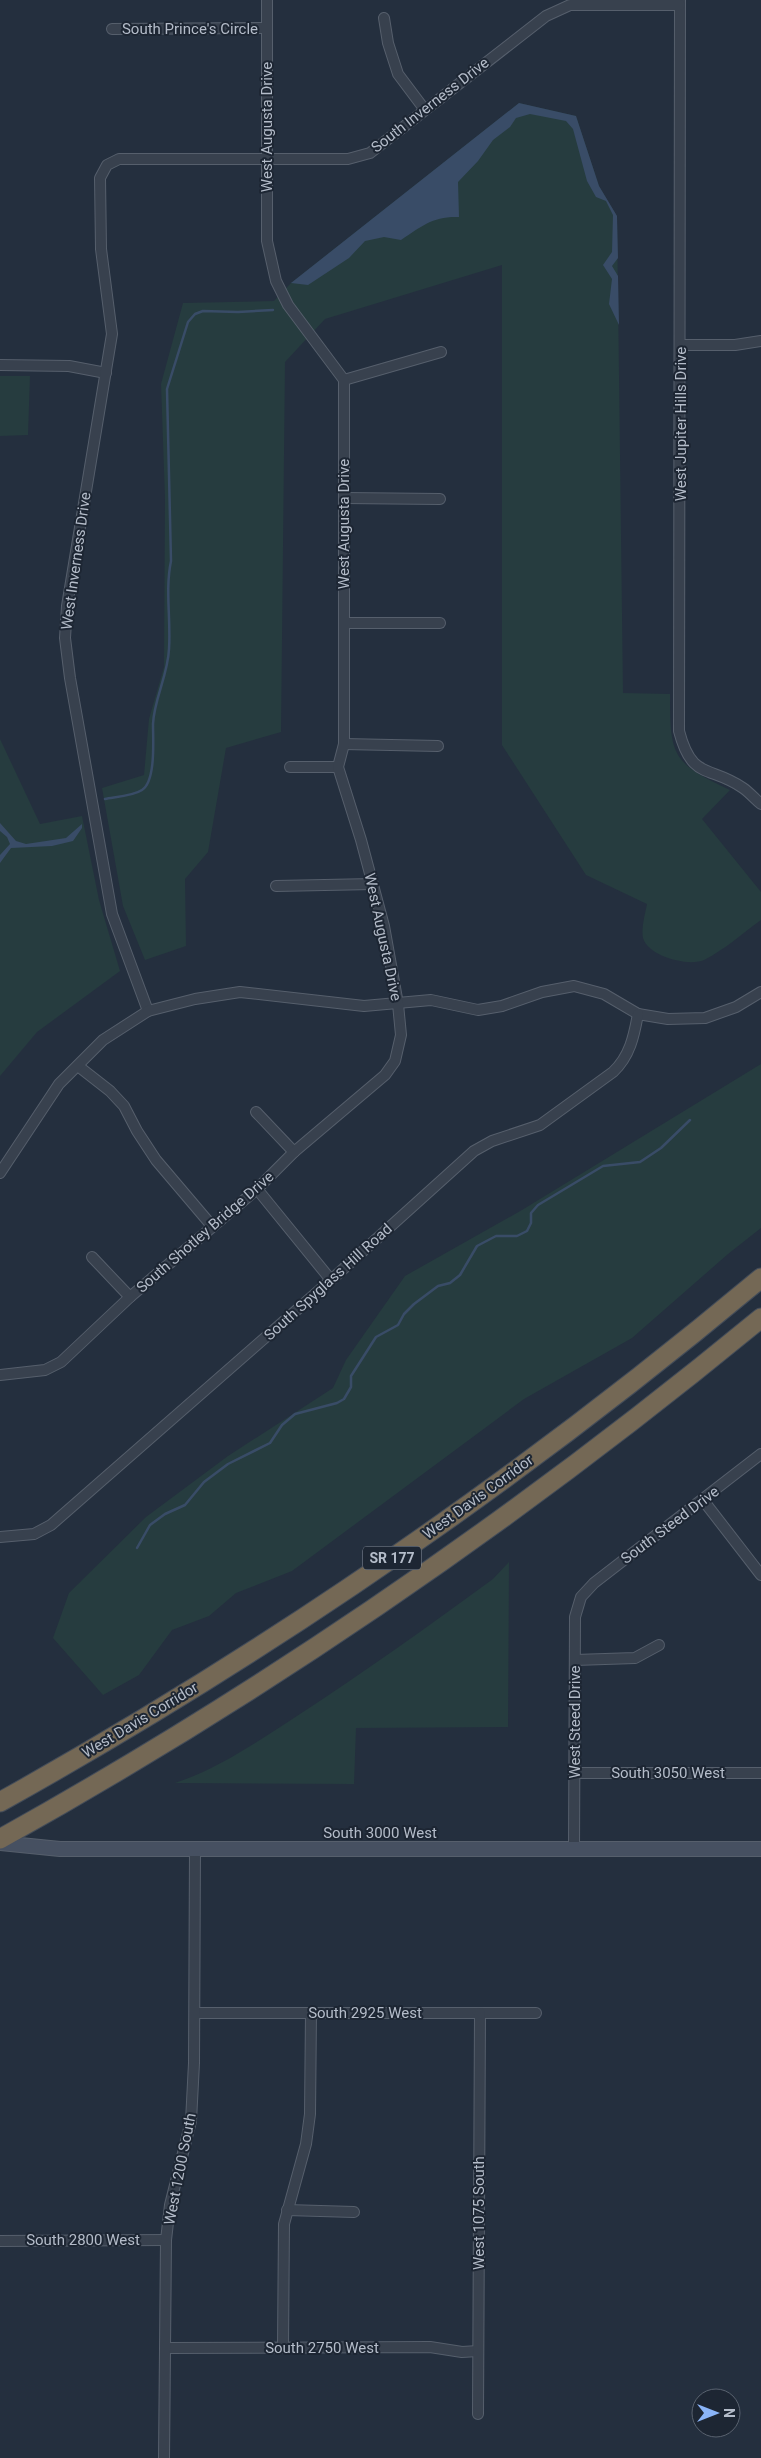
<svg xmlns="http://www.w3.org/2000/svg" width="761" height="2458" viewBox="0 0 761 2458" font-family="Roboto,sans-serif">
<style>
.green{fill:#263c3f}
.water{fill:#394c67}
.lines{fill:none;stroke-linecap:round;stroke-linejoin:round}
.stream{stroke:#394c67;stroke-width:2.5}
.street-casing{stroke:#565f6c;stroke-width:12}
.secondary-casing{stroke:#565f6c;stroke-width:16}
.highway-casing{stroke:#434c59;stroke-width:21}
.street{stroke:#38414e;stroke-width:10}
.secondary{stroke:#465061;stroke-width:14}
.highway{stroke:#746855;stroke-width:19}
.labels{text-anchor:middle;stroke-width:4;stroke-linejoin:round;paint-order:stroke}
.shield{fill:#1d2633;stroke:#878f9c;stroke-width:1}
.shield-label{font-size:14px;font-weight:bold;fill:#b4bcc9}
.street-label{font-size:15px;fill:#b4bcc9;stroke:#1d2633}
</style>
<rect width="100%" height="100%" fill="#242f3e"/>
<!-- green -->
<g class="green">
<path d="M519 103 576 116 599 186 617 216 623 693 670 694C670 756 672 763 730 790L702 819 761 892V920C743 933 724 950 704 960 688 967 648 956 643 938 641 927 645 915 647 904L586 875 502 745V265L325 319 285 362 281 732 226 748 208 852 185 879 186 946 145 960 123 906 102 788 144 775 149 719 164 667 165 498 161 384 183 303 274 301 291 283Z"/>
<polygon points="0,376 30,376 28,435 0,436"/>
<polygon points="0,739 40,824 82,816 99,900 120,971 37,1032 0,1076"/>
<polygon points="761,1064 761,1228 728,1254 632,1338 524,1399 292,1571 236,1593 209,1616 172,1630 139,1675 103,1695 53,1638 69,1593 146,1517 228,1456 333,1388 346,1360 405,1276 522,1210"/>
<path d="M509 1562 508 1727 356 1728 354 1784 175 1783C220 1768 258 1741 297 1716 364 1672 429 1626 493 1579Z"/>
</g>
<!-- water -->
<g class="water">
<path d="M519 103 576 116 599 186 617 216 618 258 612 266 618 276 619 325 609 304 612 279 603 265 612 252 613 215 606 201 596 197 587 181 573 129 566 121 530 114 516 118 510 127 493 140 478 161 458 182 459 217C433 216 422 226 401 240L384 237 365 241 349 258 308 285 291 283Z"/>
<polygon points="0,823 16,841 26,844 66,838 82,824 82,828 73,841 52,846 11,848 0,863 0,855 10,844 7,837 0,831"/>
</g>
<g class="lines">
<!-- stream -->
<g class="stream">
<path d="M105 799C115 797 133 796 142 790 156 781 153 740 153 724 154 699 168 675 169 649 171 619 165 590 171 561L167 389 188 322 195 314 203 311 238 312 273 310"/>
<polyline points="137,1548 150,1525 165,1514 185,1505 204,1482 228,1464 270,1443 282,1425 295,1414 337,1403 344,1399 351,1387 351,1376 376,1337 398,1325 404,1314 414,1304 438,1286 450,1283 460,1275 477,1246 496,1236 517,1236 527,1231 531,1223 531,1213 538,1205 603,1166 640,1162 661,1148 690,1120"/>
</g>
<!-- street casing -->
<g class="street-casing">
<g id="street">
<path d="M680 0 679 731C692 781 710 765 743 788 750 793 755 799 761 804"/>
<polyline points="384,18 388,43 398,74 425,110"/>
<polyline points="112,29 267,28"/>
<polyline points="681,345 735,345 761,341"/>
<polyline points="0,365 69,366 106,373"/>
<polyline points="344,380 441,352"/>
<polyline points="344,498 440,499"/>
<polyline points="344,623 440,623"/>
<polyline points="344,744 438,746"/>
<polyline points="290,767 338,767"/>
<polyline points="276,886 373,884"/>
<polyline points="148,1011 112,914 70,678 65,638 67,606 112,334 101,249 100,178 107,165 119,159 348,159 370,153 546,16 570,5 680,5"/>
<polyline points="78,1066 110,1091 124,1106 137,1131 156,1160 212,1226"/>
<polyline points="256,1112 294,1152"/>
<polyline points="0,1173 59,1084 103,1040 148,1011 195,999 240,992 364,1006 431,1000 478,1010 502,1006 542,992 574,986 604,994 638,1014 668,1019 705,1018 736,1007 761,992"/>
<polyline points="257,1189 331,1280"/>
<polyline points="92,1257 130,1297"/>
<polyline points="0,1375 45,1370 61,1362 130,1297 257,1189 294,1152 385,1075 395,1061 401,1035 398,1004 384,926 361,840 338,767 344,744 344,380 288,305 276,281 267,241 267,0"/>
<polyline points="703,1500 761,1575"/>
<path d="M0 1537 34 1534 51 1525 331 1280 474 1151 492 1141 540 1125 613 1072C630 1056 634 1036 638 1014"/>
<polyline points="575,1660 635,1658 659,1645"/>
<polyline points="574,1773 761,1773"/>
<polyline points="574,1849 575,1617 581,1597 594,1583 761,1454"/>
<polyline points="195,2013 536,2013"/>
<polyline points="287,2210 354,2212"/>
<polyline points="0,2241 166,2240"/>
<polyline points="283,2347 284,2224 306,2144 310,2114 311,2013"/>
<polyline points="166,2348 430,2347 462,2352 478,2351"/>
<polyline points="478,2414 480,2013"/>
<polyline points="164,2458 166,2240 170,2205 191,2121 194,2063 195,1849"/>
</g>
</g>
<!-- secondary casing -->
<g class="secondary-casing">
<polyline id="secondary" points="0,1843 60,1849 761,1849"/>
</g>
<!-- highway casing -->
<g class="highway-casing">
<g id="highway">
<path d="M0 1802C269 1652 524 1476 761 1278"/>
<path d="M0 1839C269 1689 523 1514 761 1318"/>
</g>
</g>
<!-- street -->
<use href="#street" class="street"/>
<!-- secondary -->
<use href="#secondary" class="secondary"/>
<!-- highway -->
<use href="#highway" class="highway"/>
</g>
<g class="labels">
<!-- shield labels -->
<rect class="shield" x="363" y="1546.5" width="58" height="23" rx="4"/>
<g class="shield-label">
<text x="392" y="1563">SR 177</text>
</g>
<!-- street labels -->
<g class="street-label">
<text x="190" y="34">South Prince's Circle</text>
<text transform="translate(430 105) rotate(-38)" y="5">South Inverness Drive</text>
<text transform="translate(267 127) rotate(-90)" y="5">West Augusta Drive</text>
<text transform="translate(681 424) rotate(-90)" y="5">West Jupiter Hills Drive</text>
<text transform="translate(344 524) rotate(-90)" y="5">West Augusta Drive</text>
<text transform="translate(76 561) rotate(-82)" y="5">West Inverness Drive</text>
<text transform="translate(383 937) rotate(78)" y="5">West Augusta Drive</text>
<text transform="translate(205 1232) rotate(-41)" y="5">South Shotley Bridge Drive</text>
<text transform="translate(328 1282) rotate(-42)" y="5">South Spyglass Hill Road</text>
<text transform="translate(478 1497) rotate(-36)" y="5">West Davis Corridor</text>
<text transform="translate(670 1525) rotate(-37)" y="5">South Steed Drive</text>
<text transform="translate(140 1720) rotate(-31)" y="5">West Davis Corridor</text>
<text transform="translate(575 1722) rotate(-90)" y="5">West Steed Drive</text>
<text x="668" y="1778">South 3050 West</text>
<text x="380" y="1838">South 3000 West</text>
<text x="365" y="2018">South 2925 West</text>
<text transform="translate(180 2169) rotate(-79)" y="5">West 1200 South</text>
<text transform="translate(479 2213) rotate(-90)" y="5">West 1075 South</text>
<text x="83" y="2245">South 2800 West</text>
<text x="322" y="2353">South 2750 West</text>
</g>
</g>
<!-- north arrow -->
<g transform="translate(716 2413) rotate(90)"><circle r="24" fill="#1d2633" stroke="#59626f"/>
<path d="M0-4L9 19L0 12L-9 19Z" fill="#8ab4f8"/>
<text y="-8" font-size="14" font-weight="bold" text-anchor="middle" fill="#b4bcc9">N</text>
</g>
</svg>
